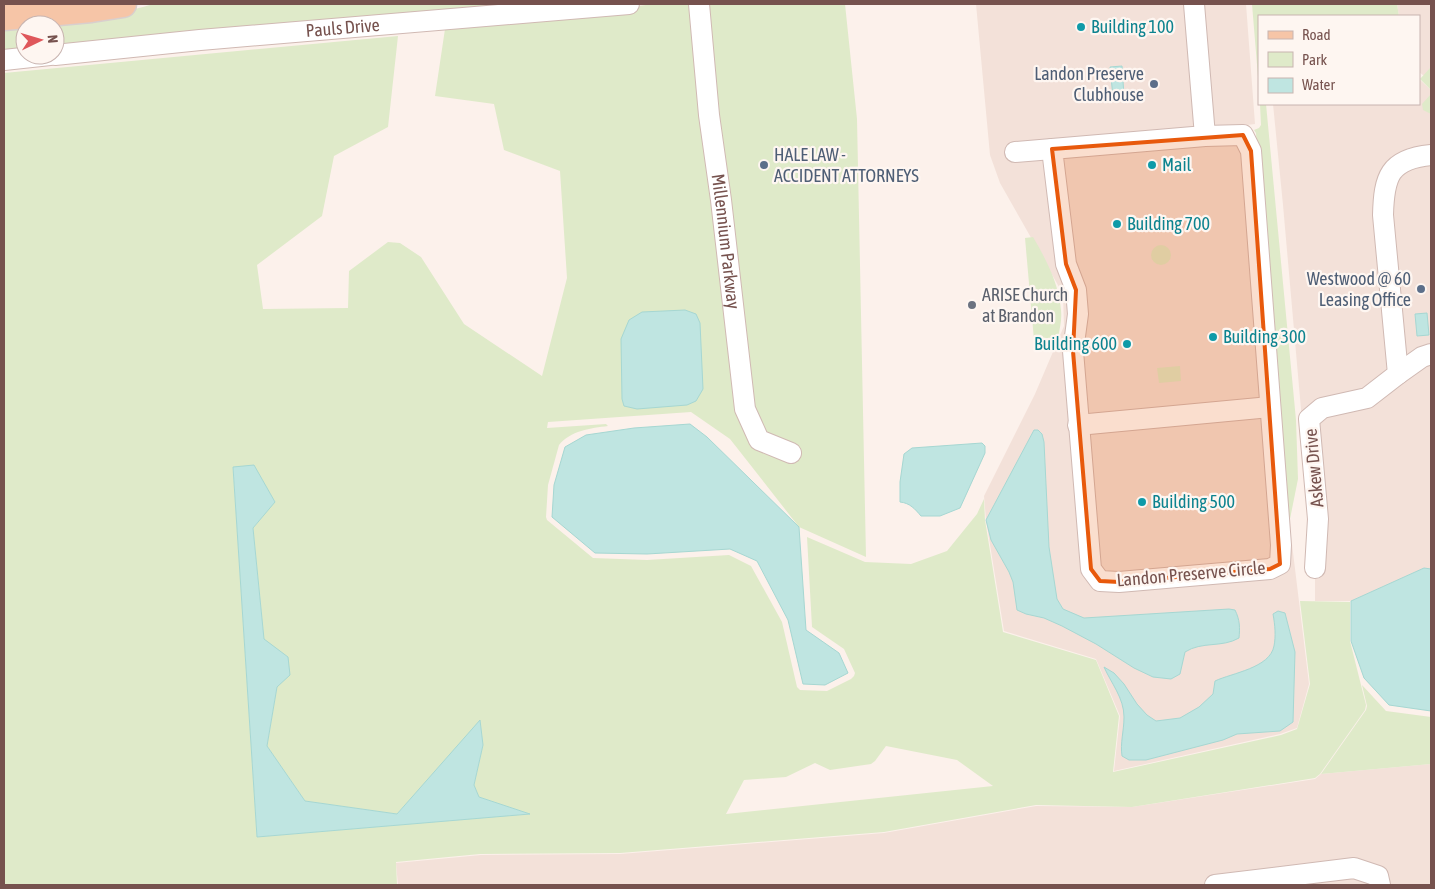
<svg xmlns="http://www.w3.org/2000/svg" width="1435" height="889" viewBox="0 0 1435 889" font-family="'Asap Condensed',sans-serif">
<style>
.residential{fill:#f3e1d9}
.green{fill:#dfeac9;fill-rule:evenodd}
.water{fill:#bfe5e1;stroke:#a6d7d2}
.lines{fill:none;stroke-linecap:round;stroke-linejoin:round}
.minor-casing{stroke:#d0b9b3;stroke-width:22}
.major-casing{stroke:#d9cfcd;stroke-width:29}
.minor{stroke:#fff;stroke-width:20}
.major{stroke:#f6c5a7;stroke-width:26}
.marked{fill:#e8590c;fill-opacity:0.2;stroke:#e8590c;stroke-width:4;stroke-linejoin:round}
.culture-dot{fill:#0f9aa8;stroke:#fef6f1;stroke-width:2}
.service-dot{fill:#5c6f8a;stroke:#fef6f1;stroke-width:2}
.worship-dot{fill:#6b7280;stroke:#fef6f1;stroke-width:2}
.labels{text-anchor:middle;stroke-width:4.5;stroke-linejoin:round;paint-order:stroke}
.culture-label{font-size:18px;fill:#0d838f;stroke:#fef6f1;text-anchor:start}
.street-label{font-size:18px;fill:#76524e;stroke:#fef6f1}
.service-label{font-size:18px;fill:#4e5e75;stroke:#fef6f1;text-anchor:end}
.worship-label{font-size:18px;fill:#5b616d;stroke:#fef6f1;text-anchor:start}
</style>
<rect width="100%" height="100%" fill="#fcf1eb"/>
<!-- residential -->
<g class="residential">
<polygon points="976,4 1246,4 1255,124 1247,125 1251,151 1281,545 1292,544 1309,684 1297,728 1280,734 1114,771 1120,716 1096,659 1004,631 986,520 984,496 1035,394 1064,326 1063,294 1000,183 990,155"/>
<polygon points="1397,4 1431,4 1431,81 1419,72 1419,16 1399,16"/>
<polygon points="1419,79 1431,90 1431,569 1424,568 1351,601 1315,601 1315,568 1283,205 1273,104 1419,104"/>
<polygon points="1431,764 1431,885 1389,885 1385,874 1210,880 1204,885 398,885 396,863 481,855 620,854 884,833 1036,806 1132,807 1315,779 1321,774"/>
<polygon points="1353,875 1371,882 1372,885 1270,885"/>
</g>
<!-- green -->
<g class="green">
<path d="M153 4H509L503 6 55 47V25H25V49L4 51V26C54 21 105 19 153 4Z"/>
<path d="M653 4H845L857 119 866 557 799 527 730 439 691 412 548 422 547 428 606 424 608 426C591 428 570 431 559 445L548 485 546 517 547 520 593 558 647 560 729 555 751 566 782 622 797 687 800 690 827 691 851 679 854 676 855 673 844 649 812 627 807 537 865 562 911 564 947 551 977 514 984 499 985 520 1003 632 1096 660 1119 716 1113 772 1281 735 1297 729 1310 684 1300 601 1350 602V641L1366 705 1365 710 1320 774 1315 778 1132 807 1036 805 884 832 620 853 480 854 396 862 397 885H353L351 884 342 885H4V73L398 36 388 127 334 156 322 216 257 265 263 309 348 308 349 271 388 242 400 243 421 257 464 324 542 376 567 278 560 171 504 150 494 104 435 96 445 29 573 15ZM233 467 275 501 253 528 264 640 288 657 277 687 267 746 305 801 397 814 480 721 483 745 474 785 479 797 528 814 257 837ZM886 746 957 760 993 786 726 814 744 780 786 777 815 763 830 770 871 764 875 761Z"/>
<polygon points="1252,4 1397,4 1399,16 1259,16 1259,89"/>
<polygon points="1431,67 1431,90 1420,79"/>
<polygon points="1431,94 1431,114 1423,110 1422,104"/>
<polygon points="1260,104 1266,104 1296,420 1298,479 1288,529 1257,150 1256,133 1254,130 1259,128 1261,125"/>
<path d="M1033 237C1046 259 1059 284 1061 310 1062 319 1060 328 1058 337L1034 340 1025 238Z"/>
<circle cx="1161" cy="255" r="10"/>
<polygon points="1180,366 1181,381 1159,383 1157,368"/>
<polygon points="1362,685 1386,711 1431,717 1431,764 1321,774 1366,710 1367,706"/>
</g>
<!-- water -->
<g class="water">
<polygon points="1122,66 1124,96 1113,97 1110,67"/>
<polygon points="685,310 696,314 700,323 703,389 696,401 687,405 637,409 624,406 622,399 621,339 629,320 642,312"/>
<polygon points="1427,313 1429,335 1417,336 1415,314"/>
<polygon points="690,424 707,437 799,527 806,630 839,653 848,673 825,685 803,684 788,620 757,561 730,549 647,554 595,553 552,517 554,485 565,447 586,435 634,428"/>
<path d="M1034 430H1038L1042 434 1044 442 1049 547 1057 599 1063 609 1084 618 1229 609 1235 610C1240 620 1240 628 1239 638 1222 648 1202 641 1185 652L1180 674 1171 679 1153 677 1134 668 1096 644 1062 626 1044 618 1026 614 1017 610 1013 582 1009 572 991 540 986 520Z"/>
<path d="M982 443 985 446V453L960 508 940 516H921C915 509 910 503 900 502V482L904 454 912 448Z"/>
<polygon points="254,465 275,502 253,528 264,639 288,657 290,675 277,687 267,746 305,801 397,814 480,720 483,745 474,785 479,797 530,814 257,837 233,467"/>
<polygon points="1424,568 1431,569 1431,711 1389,705 1364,678 1351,641 1351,601"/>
<path d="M1278 611 1285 613 1295 652 1293 722 1280 731 1237 734 1223 740 1146 760H1129L1122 756C1120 743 1124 731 1124 717 1124 698 1111 683 1104 667L1114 673 1124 684 1137 704 1147 715 1156 721 1180 718 1199 707 1213 694 1215 681C1232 673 1270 668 1274 646 1276 636 1275 625 1273 614Z"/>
</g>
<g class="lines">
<!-- minor casing -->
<g class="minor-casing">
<g id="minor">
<path id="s1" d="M699 4 709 115 721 200 745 409 759 440 791 453"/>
<polyline points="1194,4 1205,136 1243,135 1251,151 1281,545 1280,564 1270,569 1119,582 1100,581 1091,569 1073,351 1078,314 1076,290 1066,264 1052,149 1205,136"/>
<path id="s2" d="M55 55 200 40 629 4"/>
<polyline points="4,60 50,55"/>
<polyline points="1015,152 1052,149"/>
<polyline points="1398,374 1422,357 1431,354"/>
<polyline points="1078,425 1270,407"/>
<path d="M1315 568 1318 519 1309 419 1322 408 1367 398 1398 374 1383 215C1384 177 1389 159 1431 155"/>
<polyline points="1215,885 1354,868 1378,876 1380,885"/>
</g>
</g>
<!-- major casing -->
<g class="major-casing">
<polyline id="major" points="4,17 91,9 123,4"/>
</g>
<!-- minor -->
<use href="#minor" class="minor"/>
<!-- major -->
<use href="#major" class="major"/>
</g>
<!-- marked area -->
<path class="marked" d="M1243 135 1251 151 1280 564 1270 569 1119 582 1100 581 1091 569 1073 351 1076 290 1066 264 1052 149Z"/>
<!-- markers -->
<g class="culture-dot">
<circle cx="1081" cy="27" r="5"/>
<circle cx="1152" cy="165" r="5"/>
<circle cx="1117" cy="224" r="5"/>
<circle cx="1213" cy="337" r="5"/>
<circle cx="1127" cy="344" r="5"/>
<circle cx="1142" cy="502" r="5"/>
</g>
<g class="service-dot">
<circle cx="1154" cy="84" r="5"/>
<circle cx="764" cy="165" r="5"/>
<circle cx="1421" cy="289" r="5"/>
</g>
<circle class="worship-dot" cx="972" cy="305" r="5"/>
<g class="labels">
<!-- culture labels -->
<g class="culture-label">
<text x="1091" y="33">Building 100</text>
<text x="1162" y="171">Mail</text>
<text x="1127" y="230">Building 700</text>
<text x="1223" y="343">Building 300</text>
<text x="1117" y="350" text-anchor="end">Building 600</text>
<text x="1152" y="508">Building 500</text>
</g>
<!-- street labels -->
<g class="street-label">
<text dy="6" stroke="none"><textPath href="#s2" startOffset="289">Pauls Drive</textPath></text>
<text dy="6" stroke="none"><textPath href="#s1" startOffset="239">Millennium Parkway</textPath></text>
<text transform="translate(1314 468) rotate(-95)" y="6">Askew Drive</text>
<text transform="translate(1191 574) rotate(-5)" y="6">Landon Preserve Circle</text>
</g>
<!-- service labels -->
<g class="service-label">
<text x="1144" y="80">Landon Preserve<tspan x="1144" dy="21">Clubhouse</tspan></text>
<text x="774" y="161" text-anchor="start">HALE LAW -<tspan x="774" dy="21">ACCIDENT ATTORNEYS</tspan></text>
<text x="1411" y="285">Westwood @ 60<tspan x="1411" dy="21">Leasing Office</tspan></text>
</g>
<!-- worship labels -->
<g class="worship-label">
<text x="982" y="301">ARISE Church<tspan x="982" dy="21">at Brandon</tspan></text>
</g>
</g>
<!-- border -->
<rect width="1435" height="889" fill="none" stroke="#76524e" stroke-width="10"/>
<!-- legend -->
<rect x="1258" y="15" width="162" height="90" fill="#fef6f1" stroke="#c8b4b0"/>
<rect x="1268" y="31" width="25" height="8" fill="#f6c5a7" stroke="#c8b4b0"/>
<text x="1302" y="40" font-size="15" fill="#76524e">Road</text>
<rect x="1268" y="52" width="25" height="15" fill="#dfeac9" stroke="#c8b4b0"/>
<text x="1302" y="65" font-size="15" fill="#76524e">Park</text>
<rect x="1268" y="78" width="25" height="15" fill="#bfe5e1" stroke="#c8b4b0"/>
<text x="1302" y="90" font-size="15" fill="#76524e">Water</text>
<!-- north arrow -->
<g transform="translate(40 40) rotate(85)"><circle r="24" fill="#fef6f1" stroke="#c8b4b0"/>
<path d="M0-4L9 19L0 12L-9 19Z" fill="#df575b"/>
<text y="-8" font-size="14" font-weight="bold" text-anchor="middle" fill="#76524e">N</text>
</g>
</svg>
